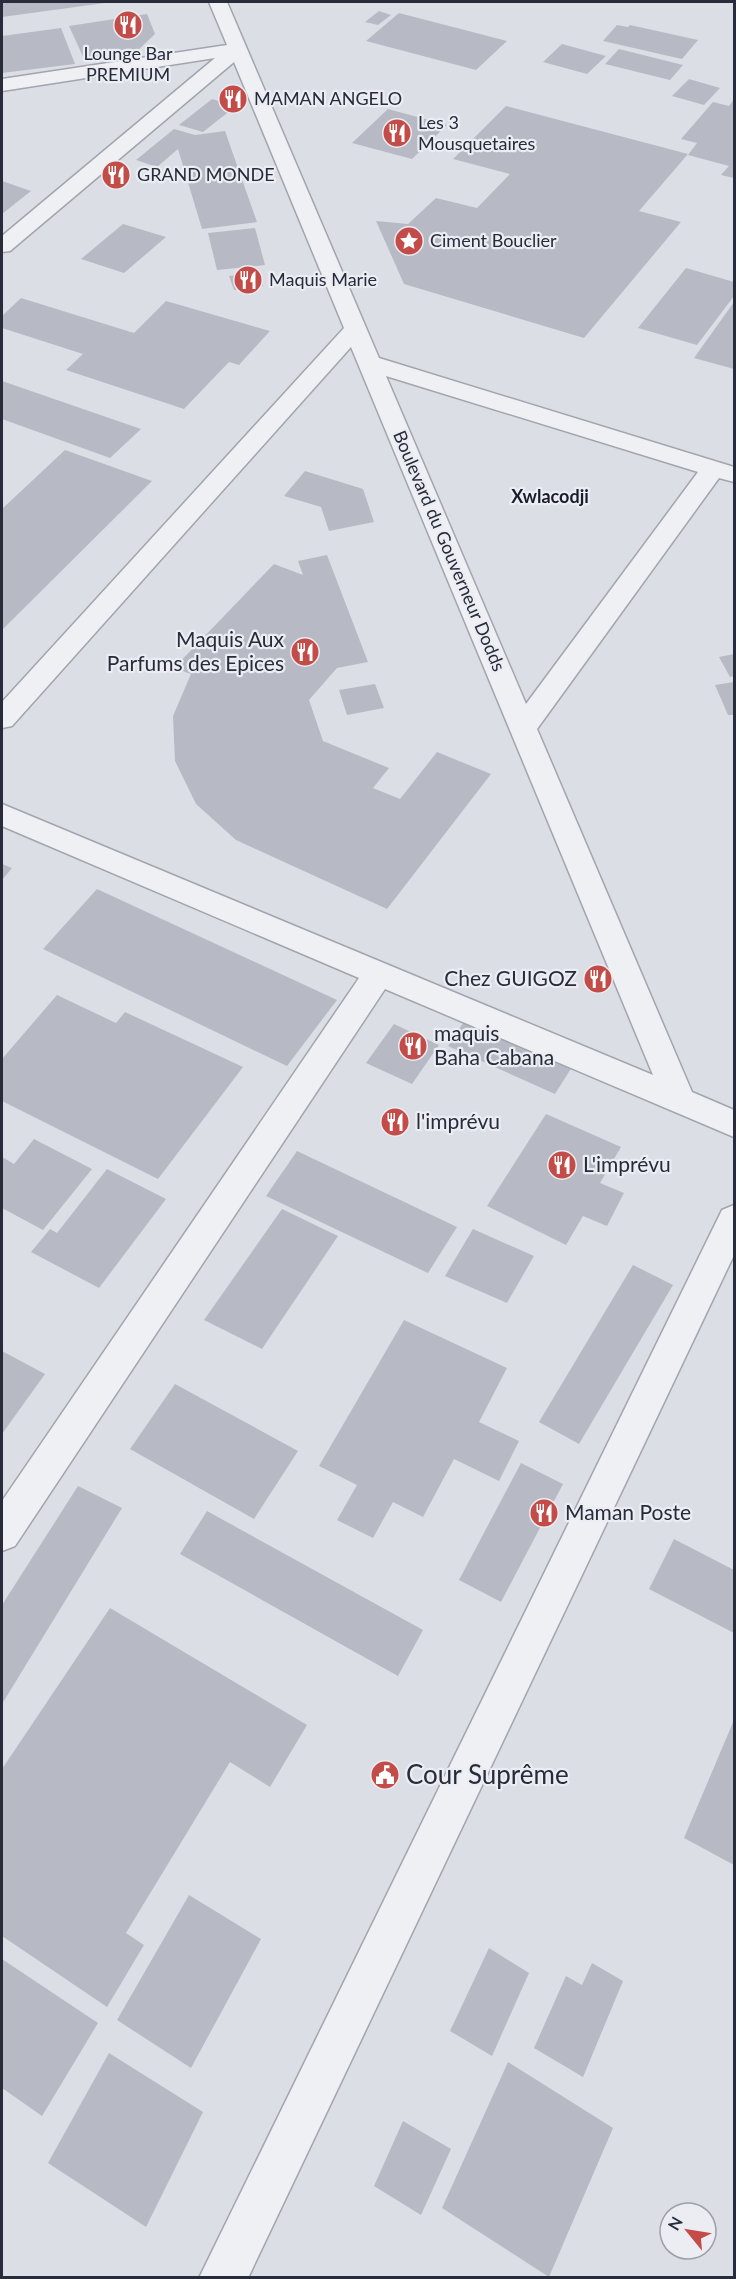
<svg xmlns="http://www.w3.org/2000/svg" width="736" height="2279" viewBox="0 0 736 2279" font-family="Lato,sans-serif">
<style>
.building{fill:#b7bac5}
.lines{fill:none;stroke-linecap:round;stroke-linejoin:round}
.minor-casing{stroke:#a2a5ae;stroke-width:3}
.minor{fill:#eff0f4;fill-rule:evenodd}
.labels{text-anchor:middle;stroke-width:4.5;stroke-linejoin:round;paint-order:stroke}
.far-poi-label{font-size:18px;fill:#272b3a;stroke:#ebedf3;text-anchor:start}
.far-neighbourhood-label{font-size:18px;font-weight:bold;fill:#1a1c2b;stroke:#ebedf3}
.far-street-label{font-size:18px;fill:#272b3a;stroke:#ebedf3}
.poi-label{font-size:21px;fill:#272b3a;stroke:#ebedf3;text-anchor:start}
.near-poi-label{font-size:26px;fill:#272b3a;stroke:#ebedf3;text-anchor:start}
</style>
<rect width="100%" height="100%" fill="#dcdee5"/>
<!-- building -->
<g class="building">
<polygon points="2,2 105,2 105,3 2,17"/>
<polygon points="379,11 391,15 378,25 365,22"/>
<polygon points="399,13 507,41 476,70 366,41"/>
<polygon points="147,14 155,34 134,54 85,61 69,26"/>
<polygon points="617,25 628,27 630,25 698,40 682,59 603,41"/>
<polygon points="61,28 75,64 2,73 2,36"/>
<polygon points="562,44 606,56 587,74 543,62"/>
<polygon points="619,49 683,65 670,80 605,64"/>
<polygon points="689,79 720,88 704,105 672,96"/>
<polygon points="212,99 236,106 203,132 179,125"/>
<polygon points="734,99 734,178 721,175 729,166 688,155 697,143 681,139 713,102 729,106"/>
<polygon points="506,106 688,154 639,211 681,222 584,338 404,284 376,221 408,224 436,198 477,208 510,174 453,159"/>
<polygon points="388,109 447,125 412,159 352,143"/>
<polygon points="174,129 195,135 225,131 257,222 202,229 178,149 157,167 136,160"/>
<polygon points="2,181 31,191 2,214"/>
<polygon points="123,224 166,237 124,273 81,259"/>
<polygon points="255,228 265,265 217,270 208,233"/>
<polygon points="686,268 734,282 734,296 697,345 638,328"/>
<polygon points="258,272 263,286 234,290 229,276"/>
<polygon points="21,298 134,333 166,301 270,331 239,365 229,362 184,409 66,370 83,354 2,328 2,316"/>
<polygon points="734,302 734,369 694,358"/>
<polygon points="2,381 141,429 110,458 2,419"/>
<polygon points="65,450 152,481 2,630 2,509"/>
<polygon points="305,471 363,489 374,522 329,531 321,507 284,496"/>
<polygon points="327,555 368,662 337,668 309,700 323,741 389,768 373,788 400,799 437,752 491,774 387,909 236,840 196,804 175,761 173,716 191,674 174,668 274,564 303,575 298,561"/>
<polygon points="734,654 734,676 730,677 719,657"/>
<polygon points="734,682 734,715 728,715 715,685"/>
<polygon points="375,684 384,708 347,715 339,690"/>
<polygon points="2,864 12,868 2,880"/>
<polygon points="97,889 337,1000 287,1066 43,949"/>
<polygon points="57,995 116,1023 125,1012 243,1067 158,1179 2,1101 2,1059"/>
<polygon points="465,1020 572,1067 555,1094 448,1046"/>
<polygon points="394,1024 439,1045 412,1084 366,1063"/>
<polygon points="546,1114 621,1147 600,1183 624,1193 607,1226 583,1216 566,1245 487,1206"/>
<polygon points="34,1139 92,1169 43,1230 2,1208 2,1157 14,1164"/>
<polygon points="297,1151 457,1227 428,1273 266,1196"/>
<polygon points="107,1169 166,1199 99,1288 31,1252 50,1229 57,1233"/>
<polygon points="282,1209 338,1236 262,1349 204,1320"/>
<polygon points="473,1229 534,1256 507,1303 445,1276"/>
<polygon points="633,1265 673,1285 579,1444 539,1422"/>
<polygon points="404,1320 507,1368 479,1422 519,1441 499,1481 454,1459 423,1517 393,1502 373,1538 337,1520 357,1485 319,1466"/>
<polygon points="2,1351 45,1374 2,1434"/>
<polygon points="175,1384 298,1451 254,1519 130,1449"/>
<polygon points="521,1463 563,1484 501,1602 459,1580"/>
<polygon points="78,1486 122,1508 2,1704 2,1605"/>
<polygon points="207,1511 423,1630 398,1676 180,1554"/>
<polygon points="674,1539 734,1570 734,1633 649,1589"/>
<polygon points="110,1608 307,1725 270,1787 230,1762 126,1933 144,1945 107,2007 2,1936 2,1769"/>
<polygon points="734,1720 734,1865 684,1838"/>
<polygon points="189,1895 261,1939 191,2068 117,2020"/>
<polygon points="489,1948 529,1973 492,2056 450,2031"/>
<polygon points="2,1959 98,2023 42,2116 2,2088"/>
<polygon points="592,1963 623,1981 583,2077 534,2048 566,1976 582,1985"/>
<polygon points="109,2053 203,2112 146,2227 48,2163"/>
<polygon points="508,2062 613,2128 549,2277 442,2208"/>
<polygon points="403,2121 451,2149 421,2215 374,2186"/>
</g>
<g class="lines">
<!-- minor casing -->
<g class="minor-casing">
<g id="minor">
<path d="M209 2H227L379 358 734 467V482L719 478 537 729 692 1092 734 1110V1137L385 989 15 1546 2 1551V1501L359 978 2 826V804L653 1075 351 347 12 726 2 728V702L344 328 234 62 10 251 2 252V236L215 58 2 91V79L227 45ZM386 376 698 472 526 704Z"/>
<polygon points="734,1205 734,1255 248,2278 199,2278 722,1210"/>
</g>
</g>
<!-- minor -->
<use href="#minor" class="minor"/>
</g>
<!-- icons -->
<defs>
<g id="restaurant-disc" transform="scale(1.5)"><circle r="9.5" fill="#c34c49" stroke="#ebedf3"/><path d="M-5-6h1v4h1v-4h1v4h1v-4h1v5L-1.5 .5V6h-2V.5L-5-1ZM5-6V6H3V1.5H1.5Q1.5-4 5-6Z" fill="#fff"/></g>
<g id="sight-disc" transform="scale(1.5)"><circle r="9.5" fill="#c34c49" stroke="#ebedf3"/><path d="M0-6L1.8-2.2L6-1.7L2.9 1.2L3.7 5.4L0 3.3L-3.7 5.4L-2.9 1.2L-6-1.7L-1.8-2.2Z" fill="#fff"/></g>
<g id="civic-disc" transform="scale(1.5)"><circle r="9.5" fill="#c34c49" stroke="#ebedf3"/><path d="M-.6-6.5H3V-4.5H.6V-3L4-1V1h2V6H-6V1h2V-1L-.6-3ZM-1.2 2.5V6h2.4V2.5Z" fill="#fff"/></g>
</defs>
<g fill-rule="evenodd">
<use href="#restaurant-disc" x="128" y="25"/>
<use href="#restaurant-disc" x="233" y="99"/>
<use href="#restaurant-disc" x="397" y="133"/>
<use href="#restaurant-disc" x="116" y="175"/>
<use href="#sight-disc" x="409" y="241"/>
<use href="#restaurant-disc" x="248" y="280"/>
<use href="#restaurant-disc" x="305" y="652"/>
<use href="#restaurant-disc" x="598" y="979"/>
<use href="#restaurant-disc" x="413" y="1046"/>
<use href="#restaurant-disc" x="395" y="1122"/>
<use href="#restaurant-disc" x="562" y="1165"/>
<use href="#restaurant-disc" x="544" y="1513"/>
<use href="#civic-disc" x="385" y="1775"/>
</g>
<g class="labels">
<!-- far-poi labels -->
<g class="far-poi-label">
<text x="128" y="60" text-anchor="middle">Lounge Bar<tspan x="128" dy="21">PREMIUM</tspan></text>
<text x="254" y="105">MAMAN ANGELO</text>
<text x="418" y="129">Les 3<tspan x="418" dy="21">Mousquetaires</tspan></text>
<text x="137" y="181">GRAND MONDE</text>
<text x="430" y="247">Ciment Bouclier</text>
<text x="269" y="286">Maquis Marie</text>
</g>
<!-- far-neighbourhood labels -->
<g class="far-neighbourhood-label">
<text x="550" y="503">Xwlacodji</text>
</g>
<!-- far-street labels -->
<g class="far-street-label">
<text transform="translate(449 551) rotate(67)" y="6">Boulevard du Gouverneur Dodds</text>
</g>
<!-- poi labels -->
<g class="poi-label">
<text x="284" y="647" text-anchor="end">Maquis Aux<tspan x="284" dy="24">Parfums des Epices</tspan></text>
<text x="577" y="986" text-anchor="end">Chez GUIGOZ</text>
<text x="434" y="1041">maquis<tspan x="434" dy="24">Baha Cabana</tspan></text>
<text x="416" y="1129">l'imprévu</text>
<text x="583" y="1172">L'imprévu</text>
<text x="565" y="1520">Maman Poste</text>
</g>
<!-- near-poi labels -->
<g class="near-poi-label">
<text x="406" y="1784">Cour Suprême</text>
</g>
</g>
<!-- border -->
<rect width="736" height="2279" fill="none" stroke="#272b3a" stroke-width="6"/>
<!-- north arrow -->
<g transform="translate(688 2231) rotate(300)"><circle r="28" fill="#ebedf3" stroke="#9d9fa9" stroke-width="1.5"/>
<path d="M0-4.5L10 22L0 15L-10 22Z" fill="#c34c49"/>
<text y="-9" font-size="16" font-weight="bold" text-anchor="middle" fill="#272b3a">N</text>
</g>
</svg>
